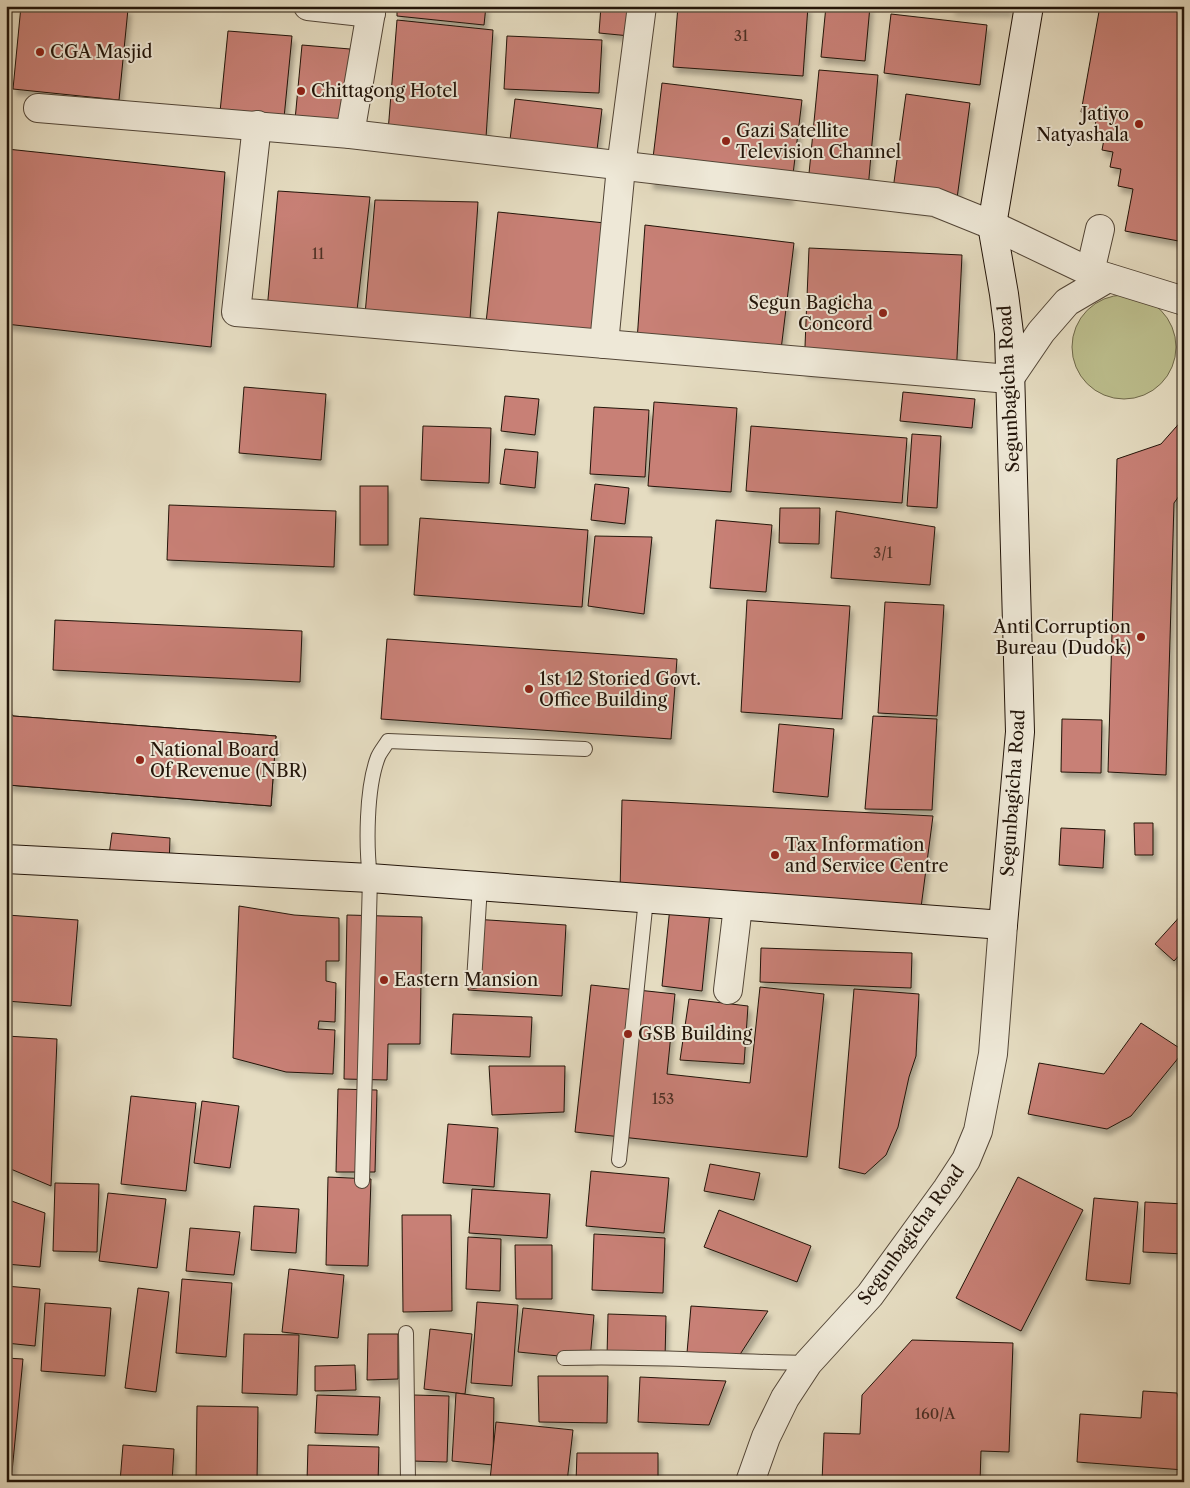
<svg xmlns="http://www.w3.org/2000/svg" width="1190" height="1488" viewBox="0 0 1190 1488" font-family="'Libre Caslon Text',serif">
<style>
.green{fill:#bcbe8d;stroke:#6f694b}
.building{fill:#c88076;stroke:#221409;filter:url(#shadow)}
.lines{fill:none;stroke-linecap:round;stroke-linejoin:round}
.lane-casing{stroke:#534637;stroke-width:16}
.street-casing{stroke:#534637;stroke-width:30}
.secondary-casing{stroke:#221409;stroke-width:30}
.lane{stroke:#eee8d7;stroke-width:14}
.street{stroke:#eee8d7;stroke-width:28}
.secondary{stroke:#eee8d7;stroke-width:28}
.poi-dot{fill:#8f2418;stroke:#eee8d7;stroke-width:2}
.labels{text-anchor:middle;stroke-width:4;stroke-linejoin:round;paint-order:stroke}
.number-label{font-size:15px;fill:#4c2f24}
.poi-label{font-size:18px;fill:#221409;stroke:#eee8d7;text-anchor:start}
.street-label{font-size:18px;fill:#221409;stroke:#eee8d7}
</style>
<defs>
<filter id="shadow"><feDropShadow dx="3" dy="5.5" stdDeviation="2.5" flood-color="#0004"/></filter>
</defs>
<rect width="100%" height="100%" fill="#e5dcc1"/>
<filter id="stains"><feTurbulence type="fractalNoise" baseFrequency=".004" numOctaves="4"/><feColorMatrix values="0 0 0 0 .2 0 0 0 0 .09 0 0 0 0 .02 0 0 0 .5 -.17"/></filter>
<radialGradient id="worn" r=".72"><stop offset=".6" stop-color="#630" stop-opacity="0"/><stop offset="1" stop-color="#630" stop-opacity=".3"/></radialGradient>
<!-- green -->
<circle class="green" cx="1124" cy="347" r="52"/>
<!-- building -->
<g class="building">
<polygon points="21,6 104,6 128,9 119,100 13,89"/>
<polygon points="397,6 486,6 484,25 397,16"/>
<polygon points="601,6 632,6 630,36 599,33"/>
<polygon points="678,6 808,6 803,76 673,67"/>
<polygon points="826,6 870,6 865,61 821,57"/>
<polygon points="952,6 1009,6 1009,11 952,9"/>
<polygon points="1100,6 1184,6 1184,242 1125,231 1133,189 1118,186 1121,169 1110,167 1113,152 1102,150 1105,134 1094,132 1097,115 1081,112"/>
<polygon points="891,14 987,25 980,85 884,73"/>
<polygon points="397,20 493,30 485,153 387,144"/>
<polygon points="228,31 292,36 284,118 220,112"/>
<polygon points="507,36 602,40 599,93 504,89"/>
<polygon points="302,45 350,49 343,124 295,120"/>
<polygon points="819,70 878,75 868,189 808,184"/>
<polygon points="662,83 802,100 790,199 650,183"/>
<polygon points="906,94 970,103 955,213 891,204"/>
<polygon points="515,99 602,109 596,158 509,148"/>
<polygon points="7,149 225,172 211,347 6,324"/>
<polygon points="278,191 370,197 356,319 267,310"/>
<polygon points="375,200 478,202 469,334 364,326"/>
<polygon points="498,212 605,223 591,343 485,332"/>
<polygon points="645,225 794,243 780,358 637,341"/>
<polygon points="809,248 962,255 956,378 804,371"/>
<polygon points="244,387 326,394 321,460 239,453"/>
<polygon points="903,392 975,399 972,428 900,421"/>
<polygon points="505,396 539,399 535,435 501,431"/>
<polygon points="654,402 737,408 731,492 648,486"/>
<polygon points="594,407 649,410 645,477 590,474"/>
<polygon points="1184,418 1184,489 1174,503 1166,775 1108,772 1117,459 1161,444"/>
<polygon points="423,426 491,428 489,483 421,480"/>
<polygon points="751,426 907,438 902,503 746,491"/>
<polygon points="912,434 941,436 937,508 907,506"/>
<polygon points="505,449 538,452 535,488 500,484"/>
<polygon points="595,484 629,488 625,524 591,520"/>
<rect x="360" y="486" width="28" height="59"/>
<polygon points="169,505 336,511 334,567 167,560"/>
<polygon points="780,508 820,508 819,544 779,543"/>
<polygon points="836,511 935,527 930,585 831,578"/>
<polygon points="420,518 588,530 582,607 414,595"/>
<polygon points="716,520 772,525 766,592 710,588"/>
<polygon points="595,536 652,537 644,614 588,606"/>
<polygon points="747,600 850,606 842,719 741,712"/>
<polygon points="885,602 944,605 937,716 878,713"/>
<polygon points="55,620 302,631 300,682 53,670"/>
<polygon points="387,639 677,659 671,739 381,719"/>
<polygon points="6,707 13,716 276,736 271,806 8,785"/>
<polygon points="6,707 13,716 276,736 271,806 8,785"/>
<polygon points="873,716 937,719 932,810 865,809"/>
<polygon points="1062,719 1102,720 1101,773 1061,772"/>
<polygon points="779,724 834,729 828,797 773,792"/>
<polygon points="622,800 933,816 920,915 620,893"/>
<polygon points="1134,823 1153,823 1153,855 1135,855"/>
<polygon points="1061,828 1105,830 1103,868 1059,865"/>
<polygon points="112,833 170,838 169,866 108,862"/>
<polygon points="239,906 294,915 339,918 339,961 326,961 326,981 336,983 335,1022 319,1021 318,1029 335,1030 333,1074 286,1072 233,1058"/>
<polygon points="670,907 710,912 702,991 662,986"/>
<polygon points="1184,912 1184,950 1174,961 1155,944"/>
<polygon points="7,915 78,920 71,1006 6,1001"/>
<polygon points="347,915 422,917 420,1044 388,1044 387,1080 344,1079"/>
<polygon points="473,919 566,925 562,996 468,990"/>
<polygon points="761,948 912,953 911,988 760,982"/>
<polygon points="591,985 675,994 667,1074 750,1083 760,987 824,994 807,1157 575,1132"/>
<polygon points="854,989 919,994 916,1056 909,1077 898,1127 886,1155 865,1174 839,1168"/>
<polygon points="689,999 748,1006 744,1064 680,1060"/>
<polygon points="453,1014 532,1017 530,1057 451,1054"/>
<polygon points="1141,1023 1184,1051 1131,1116 1107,1129 1028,1114 1039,1063 1104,1074"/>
<polygon points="6,1036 57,1039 51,1186 6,1167"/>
<polygon points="489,1066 565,1066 564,1112 492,1115"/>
<polygon points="338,1089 377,1090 375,1172 336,1172"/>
<polygon points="131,1096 196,1103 186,1191 121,1184"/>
<polygon points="202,1101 239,1106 230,1168 194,1163"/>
<polygon points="448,1124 498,1128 494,1187 443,1183"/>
<polygon points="710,1164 760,1173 754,1200 704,1191"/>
<polygon points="591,1171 669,1178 664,1233 586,1226"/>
<polygon points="328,1177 371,1179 368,1266 326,1265"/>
<polygon points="1018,1177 1083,1210 1021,1331 956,1298"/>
<polygon points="55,1183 99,1184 97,1252 53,1251"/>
<polygon points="472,1189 550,1194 547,1238 469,1233"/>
<polygon points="108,1193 166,1199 157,1268 99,1261"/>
<polygon points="1094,1198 1138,1202 1130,1284 1086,1280"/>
<polygon points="6,1199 45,1213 40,1267 6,1264"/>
<polygon points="1145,1202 1184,1204 1184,1254 1143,1252"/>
<polygon points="254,1206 299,1209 296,1253 251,1250"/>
<polygon points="719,1210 811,1246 797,1282 704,1247"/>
<polygon points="402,1215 451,1215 452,1311 403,1312"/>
<polygon points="190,1228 240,1232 234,1275 186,1271"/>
<polygon points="594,1234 665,1238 663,1293 592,1290"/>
<polygon points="468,1237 501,1239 500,1291 466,1289"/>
<polygon points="515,1245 552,1245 552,1299 516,1299"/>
<polygon points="289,1269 344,1275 338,1338 282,1332"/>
<polygon points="182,1279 232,1283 226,1357 176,1353"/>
<polygon points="6,1286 40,1289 35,1346 6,1343"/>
<polygon points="138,1288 169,1292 156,1392 125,1388"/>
<polygon points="477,1302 518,1305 512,1386 471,1383"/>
<polygon points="45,1303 111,1308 105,1376 41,1371"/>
<polygon points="691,1306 768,1311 739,1356 687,1353"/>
<polygon points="523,1308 594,1315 590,1359 518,1352"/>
<polygon points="608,1314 666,1316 665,1359 607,1357"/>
<polygon points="430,1329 472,1334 465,1394 424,1389"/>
<polygon points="244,1334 299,1335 297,1395 242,1393"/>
<polygon points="368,1334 398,1334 398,1379 367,1380"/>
<polygon points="912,1340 1013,1343 1009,1452 981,1451 980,1482 822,1482 824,1433 860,1434 862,1395"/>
<polygon points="6,1358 23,1359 11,1482 6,1482"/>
<polygon points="355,1365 356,1390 315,1391 315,1366"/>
<polygon points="538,1376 608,1376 607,1423 539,1422"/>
<polygon points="640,1377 726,1381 709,1425 638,1422"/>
<polygon points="1143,1391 1177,1393 1182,1413 1184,1413 1184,1470 1077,1462 1080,1414 1141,1418"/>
<polygon points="456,1393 494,1398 493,1465 452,1461"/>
<polygon points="317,1395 380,1397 378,1435 315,1433"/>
<polygon points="414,1395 449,1396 447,1462 412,1461"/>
<polygon points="197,1406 258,1407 257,1482 196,1482"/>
<polygon points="496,1422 573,1430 567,1482 490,1480"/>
<polygon points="123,1445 174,1449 172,1482 120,1482"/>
<polygon points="308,1445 379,1447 378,1482 307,1482"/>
<polygon points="577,1453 658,1453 658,1482 576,1482"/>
</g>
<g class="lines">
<!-- lane casing -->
<g class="lane-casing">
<g id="lane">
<polyline points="474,981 480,886"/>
<polyline points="619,1160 646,899"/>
<path d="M362 1181 370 878C366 846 366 788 378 757 380 752 385 746 388 741L585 749"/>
<polyline points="406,1333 408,1482"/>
<path d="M564 1358C645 1355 727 1362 808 1363"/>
</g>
</g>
<!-- street casing -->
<g class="street-casing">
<g id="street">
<polyline points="308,6 371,13"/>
<polyline points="38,108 350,134 935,202 992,225 1090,272 1184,301"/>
<polyline points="257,125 236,312 1009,379 1041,332 1067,302 1108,278"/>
<polyline points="350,134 372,6"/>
<polyline points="1090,272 1100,229"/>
<polyline points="604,344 621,167 642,6"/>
<polyline points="728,990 738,906"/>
<polyline points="750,1482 766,1437 785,1398 808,1363 870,1295 947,1189 966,1160 978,1131 993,1054 1003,925"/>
</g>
</g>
<!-- secondary casing -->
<g class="secondary-casing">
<polyline id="secondary" points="6,859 370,878 1003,925 1020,732 1009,333 1004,294 992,225 1029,6"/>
</g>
<!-- lane -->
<use href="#lane" class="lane"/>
<!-- street -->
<use href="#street" class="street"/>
<!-- secondary -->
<use href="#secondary" class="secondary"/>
</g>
<!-- markers -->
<g class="poi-dot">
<circle cx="40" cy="52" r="5"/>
<circle cx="301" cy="91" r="5"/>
<circle cx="1139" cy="124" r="5"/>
<circle cx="726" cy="141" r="5"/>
<circle cx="883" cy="313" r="5"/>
<circle cx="1141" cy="637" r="5"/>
<circle cx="529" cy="689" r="5"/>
<circle cx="140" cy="760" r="5"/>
<circle cx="775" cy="855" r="5"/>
<circle cx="384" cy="980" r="5"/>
<circle cx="628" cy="1034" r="5"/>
</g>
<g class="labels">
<!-- number labels -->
<g class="number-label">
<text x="741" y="41">31</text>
<text x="318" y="259">11</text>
<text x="883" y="558">3/1</text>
<text x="663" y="1104">153</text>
<text x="935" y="1419">160/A</text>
</g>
<!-- poi labels -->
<g class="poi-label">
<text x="50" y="58">CGA Masjid</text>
<text x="311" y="97">Chittagong Hotel</text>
<text x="1129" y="120" text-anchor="end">Jatiyo<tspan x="1129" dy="21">Natyashala</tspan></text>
<text x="736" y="137">Gazi Satellite<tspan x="736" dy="21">Television Channel</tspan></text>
<text x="873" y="309" text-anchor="end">Segun Bagicha<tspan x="873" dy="21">Concord</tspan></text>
<text x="1131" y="633" text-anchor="end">Anti Corruption<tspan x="1131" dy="21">Bureau (Dudok)</tspan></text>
<text x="539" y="685">1st 12 Storied Govt.<tspan x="539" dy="21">Office Building</tspan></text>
<text x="150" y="756">National Board<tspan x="150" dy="21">Of Revenue (NBR)</tspan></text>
<text x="785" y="851">Tax Information<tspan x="785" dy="21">and Service Centre</tspan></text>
<text x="394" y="986">Eastern Mansion</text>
<text x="638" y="1040">GSB Building</text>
</g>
<!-- street labels -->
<g class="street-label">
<text transform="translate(1009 389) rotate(-93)" y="6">Segunbagicha Road</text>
<text transform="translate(1013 793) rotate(-86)" y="6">Segunbagicha Road</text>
<text transform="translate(911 1235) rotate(-54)" y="6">Segunbagicha Road</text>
</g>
</g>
<!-- margin -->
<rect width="1190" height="1488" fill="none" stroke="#e5dcc1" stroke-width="25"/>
<rect x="8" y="8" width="1175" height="1473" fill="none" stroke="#221409" stroke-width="2.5"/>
<rect x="12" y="12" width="1165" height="1463" fill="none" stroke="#221409"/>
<rect width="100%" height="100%" filter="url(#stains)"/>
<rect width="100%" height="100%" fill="url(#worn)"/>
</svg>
